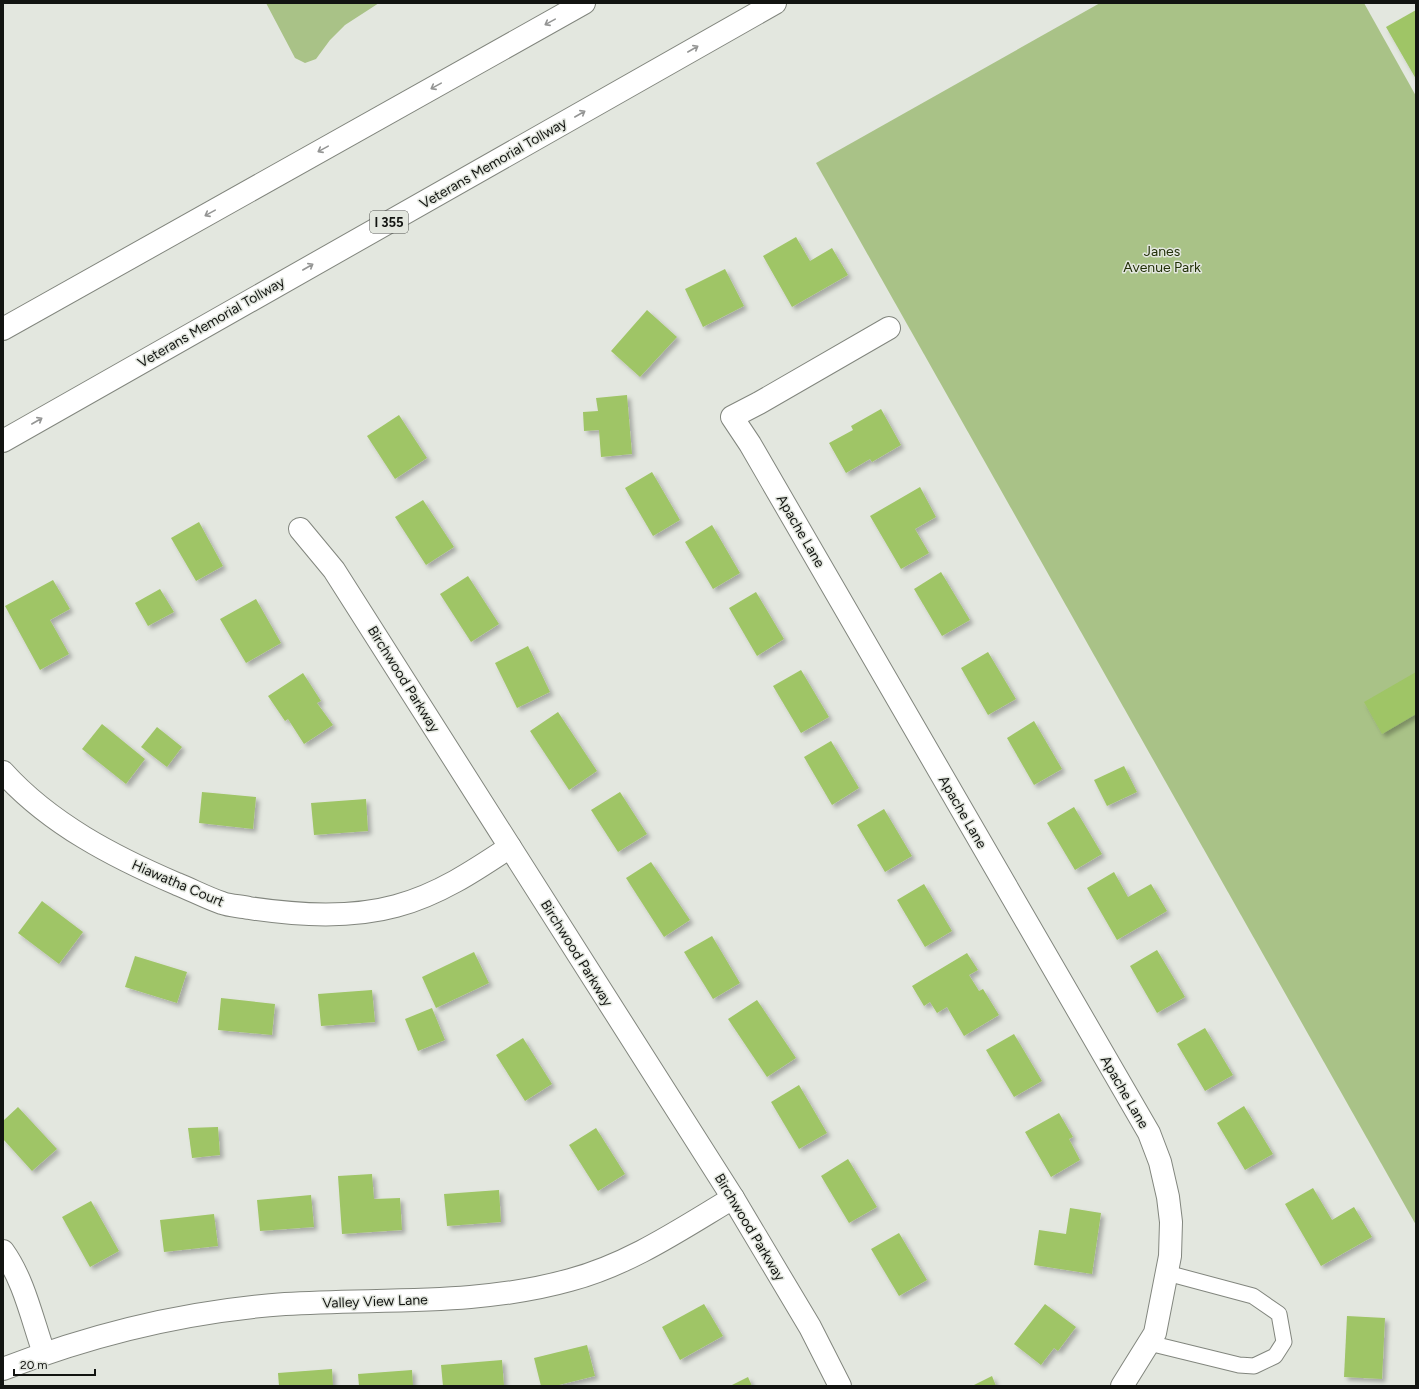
<svg xmlns="http://www.w3.org/2000/svg" width="1419" height="1389" viewBox="0 0 1419 1389" font-family="Figtree,sans-serif">
<style>
.green{fill:#a9c287}
.building{fill:#9fc566;filter:url(#shadow)}
.lines{fill:none;stroke-linecap:round;stroke-linejoin:round}
.lane-casing{stroke:#82867e;stroke-width:17}
.street-casing{stroke:#82867e;stroke-width:24}
.highway-casing{stroke:#82867e;stroke-width:24}
.lane{stroke:#fff;stroke-width:15}
.street{stroke:#fff;stroke-width:22}
.highway{stroke:#fff;stroke-width:22}
.oneway{stroke:#949594}
.labels{text-anchor:middle;stroke-width:3;stroke-linejoin:round;paint-order:stroke}
.shield{fill:#e3e7df;stroke:#51534f;stroke-width:1}
.shield-label{font-size:13px;font-weight:bold;fill:#121411}
.street-label{font-size:14px;fill:#121411;stroke:#e3e7df}
.park-label{font-size:14px;fill:#212f07;stroke:#e3e7df}
</style>
<defs>
<filter id="shadow"><feDropShadow dx="3.5" dy="3.5" stdDeviation="2" flood-color="#0004"/></filter>
</defs>
<rect width="100%" height="100%" fill="#e3e7df"/>
<!-- green -->
<g class="green">
<polygon points="266,3 379,3 345,25 330,40 316,59 305,63 295,58"/>
<polygon points="1100,3 1364,3 1416,96 1416,1225 816,163"/>
</g>
<!-- building -->
<g class="building">
<polygon points="1416,10 1416,79 1386,27"/>
<polygon points="796,237 810,261 832,248 848,275 792,307 763,256"/>
<polygon points="725,269 744,306 703,327 685,289"/>
<polygon points="647,310 677,337 640,377 611,351"/>
<polygon points="627,395 632,454 601,457 599,430 584,431 583,412 598,411 596,398"/>
<polygon points="881,409 901,445 872,462 870,459 846,473 829,443 853,430 851,426"/>
<polygon points="399,415 427,458 395,479 367,436"/>
<polygon points="652,472 680,520 653,536 625,488"/>
<polygon points="920,487 936,517 915,529 929,553 901,569 870,516"/>
<polygon points="423,500 454,547 426,565 395,517"/>
<polygon points="199,522 223,566 196,581 171,538"/>
<polygon points="712,525 740,573 713,589 685,542"/>
<polygon points="941,572 970,620 942,636 914,589"/>
<polygon points="468,576 499,624 471,642 440,594"/>
<polygon points="53,580 70,609 50,620 69,654 40,670 5,606"/>
<polygon points="160,589 174,612 148,626 135,603"/>
<polygon points="756,592 784,639 757,656 729,608"/>
<polygon points="256,599 281,643 246,663 220,619"/>
<polygon points="528,646 550,692 517,708 495,663"/>
<polygon points="988,652 1016,699 988,715 961,668"/>
<polygon points="801,670 829,717 801,733 773,686"/>
<polygon points="1416,672 1416,714 1382,734 1364,702"/>
<polygon points="303,673 321,701 317,703 333,725 304,744 288,719 285,721 268,696"/>
<polygon points="558,712 597,771 569,790 530,731"/>
<polygon points="1034,721 1062,769 1034,785 1007,738"/>
<polygon points="102,724 145,759 126,784 82,749"/>
<polygon points="157,727 182,747 167,767 141,747"/>
<polygon points="831,741 859,788 832,805 804,757"/>
<polygon points="1124,766 1137,792 1107,806 1094,780"/>
<polygon points="202,792 256,797 253,829 199,823"/>
<polygon points="620,792 647,834 618,852 591,810"/>
<polygon points="366,799 368,831 314,835 311,803"/>
<polygon points="1074,807 1102,854 1075,870 1047,823"/>
<polygon points="884,809 912,856 885,872 857,825"/>
<polygon points="651,862 690,920 664,937 626,878"/>
<polygon points="1114,872 1128,897 1151,884 1167,911 1117,940 1087,888"/>
<polygon points="924,884 952,931 925,947 897,900"/>
<polygon points="42,901 83,932 59,964 18,933"/>
<polygon points="712,936 740,983 713,999 684,952"/>
<polygon points="1157,950 1185,997 1157,1013 1130,966"/>
<polygon points="474,952 489,983 436,1008 422,977"/>
<polygon points="967,953 978,970 969,975 979,991 983,989 999,1015 964,1036 947,1007 937,1013 930,1002 924,1006 912,986"/>
<polygon points="135,956 187,972 177,1003 125,987"/>
<polygon points="372,990 375,1022 321,1026 318,994"/>
<polygon points="221,998 275,1004 272,1035 218,1030"/>
<polygon points="757,1000 796,1058 767,1077 728,1019"/>
<polygon points="432,1008 445,1040 418,1051 405,1019"/>
<polygon points="1205,1028 1233,1075 1205,1091 1177,1044"/>
<polygon points="1014,1034 1042,1081 1014,1097 986,1050"/>
<polygon points="523,1038 552,1084 525,1101 496,1055"/>
<polygon points="799,1085 827,1133 799,1149 771,1102"/>
<polygon points="1244,1106 1273,1154 1245,1170 1217,1123"/>
<polygon points="18,1107 57,1149 32,1171 3,1139 3,1121"/>
<polygon points="1059,1113 1073,1137 1069,1139 1080,1160 1051,1177 1025,1132"/>
<polygon points="218,1127 220,1155 192,1158 188,1128"/>
<polygon points="596,1128 625,1174 598,1191 569,1145"/>
<polygon points="848,1159 877,1207 849,1223 821,1176"/>
<polygon points="372,1174 374,1199 400,1198 402,1230 342,1234 338,1176"/>
<polygon points="1313,1188 1332,1220 1354,1207 1372,1237 1321,1266 1285,1204"/>
<polygon points="499,1190 501,1222 447,1226 444,1194"/>
<polygon points="311,1195 314,1227 260,1231 257,1200"/>
<polygon points="91,1201 119,1251 90,1267 62,1217"/>
<polygon points="1070,1208 1101,1213 1092,1274 1034,1265 1039,1230 1066,1234"/>
<polygon points="214,1214 218,1246 164,1252 160,1220"/>
<polygon points="899,1233 927,1280 899,1296 871,1249"/>
<polygon points="704,1304 723,1336 680,1360 662,1327"/>
<polygon points="1045,1304 1076,1327 1058,1351 1054,1348 1041,1365 1014,1344"/>
<polygon points="1347,1316 1385,1318 1382,1379 1344,1377"/>
<polygon points="587,1345 595,1376 555,1386 541,1386 534,1358"/>
<polygon points="502,1360 504,1386 443,1386 441,1365"/>
<polygon points="332,1369 333,1386 279,1386 278,1373"/>
<polygon points="412,1370 413,1386 359,1386 358,1374"/>
<polygon points="992,1376 996,1386 972,1386"/>
<polygon points="748,1377 752,1386 730,1386"/>
</g>
<g class="lines">
<!-- lane casing -->
<g class="lane-casing">
<polyline id="lane" points="1149,1343 1239,1365 1254,1366 1275,1356 1284,1342 1279,1314 1253,1296 1167,1273"/>
</g>
<!-- street casing -->
<g class="street-casing">
<g id="street">
<polyline points="889,328 759,403 732,417 750,444 1149,1133 1160,1162 1168,1197 1171,1222 1170,1256 1155,1333 1122,1386"/>
<polyline points="300,529 334,570 733,1198 810,1327 840,1386"/>
<path d="M3 772C50 824 114 857 177 884 192 890 207 898 222 903 230 906 240 906 249 908 295 915 349 919 396 906 438 895 474 871 510 847"/>
<path d="M3 1251C24 1280 32 1319 44 1353"/>
<path d="M3 1369C93 1334 189 1311 285 1304 380 1298 478 1306 570 1280 630 1264 681 1229 733 1198"/>
</g>
</g>
<!-- highway casing -->
<g class="highway-casing">
<g id="highway">
<polyline points="3,329 584,3"/>
<polyline points="3,441 775,3"/>
</g>
</g>
<!-- lane -->
<use href="#lane" class="lane"/>
<!-- street -->
<use href="#street" class="street"/>
<!-- highway -->
<use href="#highway" class="highway"/>
</g>
<!-- one-way arrows -->
<defs><path id="oneway-shaft" d="M-6 0H5M1.5-3L5.5 0L1.5 3" fill="none" stroke-width="1.6" stroke-linecap="round" stroke-linejoin="round"/></defs>
<g class="oneway">
<use href="#oneway-shaft" transform="translate(550 22) rotate(151)"/>
<use href="#oneway-shaft" transform="translate(693 49) rotate(-30)"/>
<use href="#oneway-shaft" transform="translate(436 86) rotate(151)"/>
<use href="#oneway-shaft" transform="translate(580 114) rotate(-30)"/>
<use href="#oneway-shaft" transform="translate(323 149) rotate(151)"/>
<use href="#oneway-shaft" transform="translate(210 213) rotate(151)"/>
<use href="#oneway-shaft" transform="translate(308 267) rotate(-30)"/>
<use href="#oneway-shaft" transform="translate(37 421) rotate(-30)"/>
</g>
<g class="labels">
<!-- shield labels -->
<rect class="shield" x="370" y="211" width="38" height="22" rx="3"/>
<g class="shield-label">
<text x="389" y="227">I 355</text>
</g>
<!-- street labels -->
<g class="street-label">
<text transform="translate(493 163) rotate(-30)" y="5">Veterans Memorial Tollway</text>
<text transform="translate(211 322) rotate(-30)" y="5">Veterans Memorial Tollway</text>
<text transform="translate(801 531) rotate(60)" y="5">Apache Lane</text>
<text transform="translate(404 679) rotate(58)" y="5">Birchwood Parkway</text>
<text transform="translate(963 812) rotate(60)" y="5">Apache Lane</text>
<text transform="translate(178 883) rotate(23)" y="5">Hiawatha Court</text>
<text transform="translate(577 953) rotate(58)" y="5">Birchwood Parkway</text>
<text transform="translate(1125 1092) rotate(60)" y="5">Apache Lane</text>
<text transform="translate(750 1227) rotate(59)" y="5">Birchwood Parkway</text>
<text transform="translate(375 1301) rotate(-2)" y="5">Valley View Lane</text>
</g>
<!-- park labels -->
<g class="park-label">
<text x="1162" y="256">Janes<tspan x="1162" dy="16">Avenue Park</tspan></text>
</g>
</g>
<!-- border -->
<rect width="1419" height="1389" fill="none" stroke="#121411" stroke-width="8"/>
<!-- scale -->
<path d="M14 1369v6h81v-6" fill="none" stroke="#121411" stroke-width="2"/>
<text x="20" y="1369" font-size="12" fill="#121411" stroke="#e3e7df" stroke-width="3" paint-order="stroke">20 m</text>
</svg>
